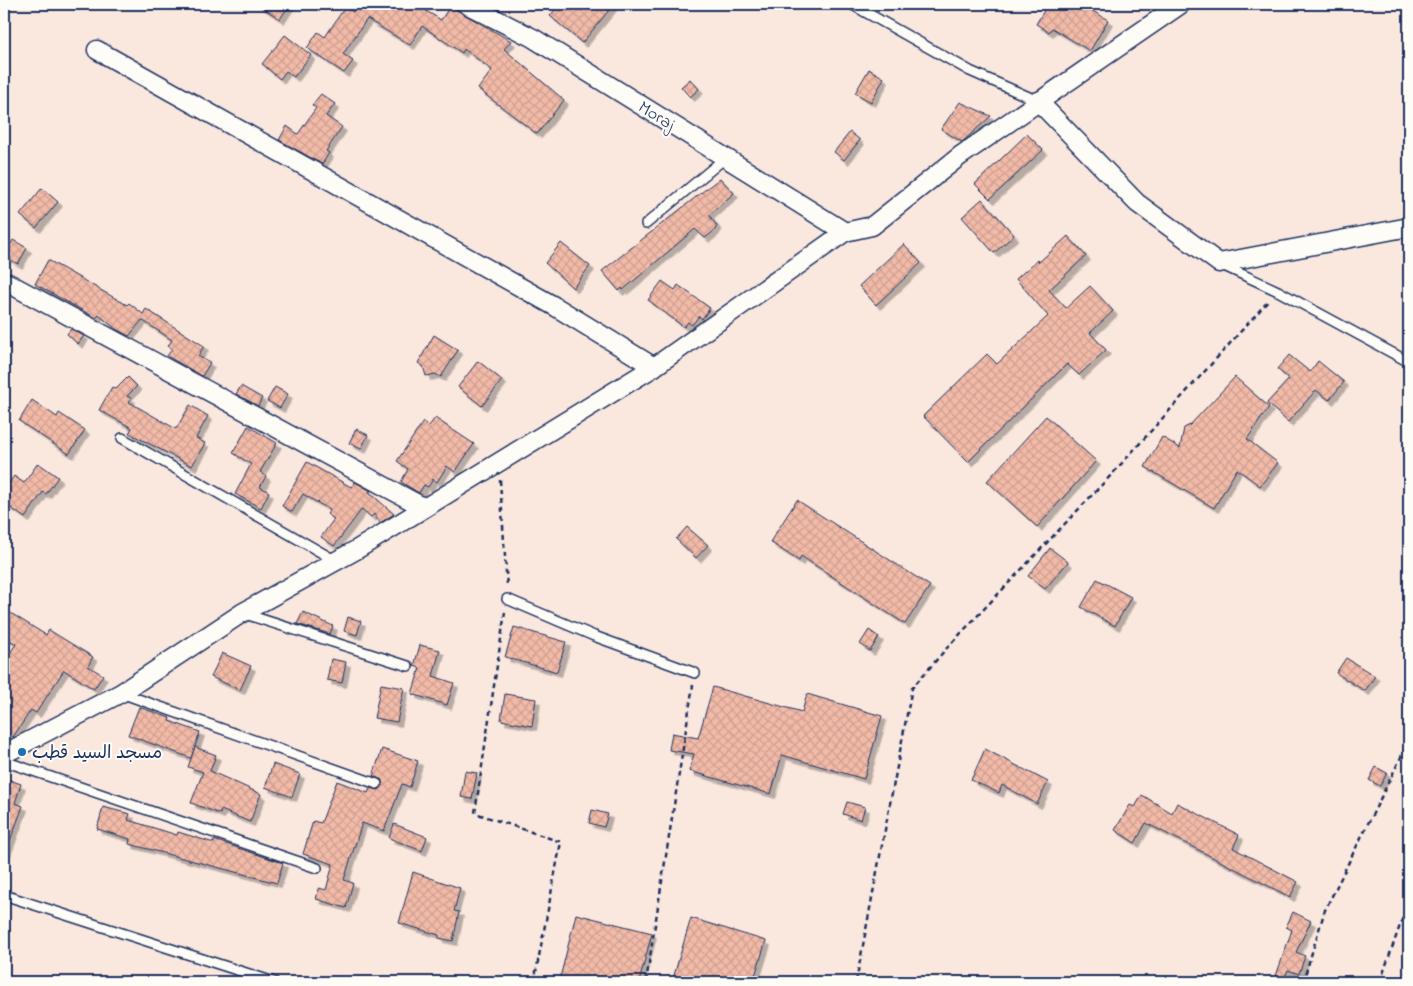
<svg xmlns="http://www.w3.org/2000/svg" width="1413" height="986" viewBox="0 0 1413 986" font-family="'Indie Flower','Playpen Sans Arabic',sans-serif">
<style>
.building{fill:url(#building-cross-hatch);stroke:#1b2f5e;filter:url(#shadow)}
.lines{fill:none;stroke-linecap:round;stroke-linejoin:round}
.lane-casing{stroke:#1b2f5e;stroke-width:12}
.street-casing{stroke:#1b2f5e;stroke-width:21}
.path{stroke:#1b2f5e;stroke-width:2.5;stroke-dasharray:5 4;stroke-linecap:butt}
.lane{stroke:#fdfcf7;stroke-width:9}
.street{stroke:#fdfcf7;stroke-width:18}
.poi-dot{fill:#1f6fb2;stroke:#fdfcf7;stroke-width:2}
.labels{text-anchor:middle;stroke-width:4;stroke-linejoin:round;paint-order:stroke}
.street-label{font-size:18px;fill:#1b2f5e;stroke:#fdfcf7}
.poi-label{font-size:18px;fill:#1b2f5e;stroke:#fdfcf7;text-anchor:start}
</style>
<defs>
<pattern id="building-cross-hatch" width="8" height="8" patternUnits="userSpaceOnUse" patternTransform="scale(1.25)"><rect width="8" height="8" fill="#f2baa7"/><path d="M0 0l8 8M0 8l8-8" fill="none" stroke="#cfa092"/></pattern>
<filter id="shadow"><feDropShadow dx="4.5" dy="4.5" stdDeviation="0" flood-color="#0004"/></filter>
</defs>
<rect width="100%" height="100%" fill="#fae8df"/>
<filter id="ink" filterUnits="userSpaceOnUse"><feTurbulence type="fractalNoise" baseFrequency=".02" numOctaves="2"/><feDisplacementMap in="SourceGraphic" scale="10" xChannelSelector="R" yChannelSelector="G"/><feConvolveMatrix kernelMatrix="1 2 1 2 8 2 1 2 1" color-interpolation-filters="sRGB"/></filter>
<g filter="url(#ink)">
<!-- building -->
<g class="building">
<polygon points="257,4 290,4 280,19"/>
<polygon points="358,4 415,4 441,20 450,6 511,41 504,49 564,100 537,134 478,89 492,70 464,49 462,53 422,26 410,45 367,19 343,54 353,61 344,73 307,48 318,32 325,37 345,7 353,12"/>
<polygon points="560,4 614,4 582,43 550,16"/>
<polygon points="1048,4 1081,4 1108,20 1090,51 1052,28 1049,32 1036,24"/>
<polygon points="285,35 311,55 294,77 286,71 280,79 262,64"/>
<polygon points="869,69 884,78 871,102 855,93"/>
<polygon points="690,79 699,89 690,97 681,87"/>
<polygon points="321,94 335,104 326,116 342,127 326,151 329,153 322,164 279,140 287,126 298,134 316,108 312,105"/>
<polygon points="960,102 991,116 962,142 941,129"/>
<polygon points="850,132 860,140 844,160 834,152"/>
<polygon points="1027,134 1043,150 990,199 975,184"/>
<polygon points="720,178 734,193 709,215 717,226 714,231 705,238 695,229 623,290 622,288 619,291 602,271"/>
<polygon points="42,188 58,202 36,228 20,215"/>
<polygon points="982,199 1014,235 994,253 962,217"/>
<polygon points="1068,236 1086,256 1049,290 1066,308 1090,286 1113,311 1090,333 1106,350 1079,375 1067,364 968,462 923,416 987,354 997,364 1048,316 1016,279 1037,260 1039,262"/>
<polygon points="13,240 27,248 18,264 4,256"/>
<polygon points="561,243 590,266 573,288 545,263"/>
<polygon points="904,244 921,263 876,305 859,286"/>
<polygon points="48,260 127,305 129,303 143,314 146,309 204,346 198,356 210,363 202,376 167,356 172,349 168,346 172,340 142,320 129,336 116,329 99,315 96,318 35,284"/>
<polygon points="662,281 675,290 678,285 710,308 702,319 699,316 692,325 688,322 684,327 648,300"/>
<polygon points="71,329 84,336 78,344 67,334"/>
<polygon points="434,335 458,350 441,377 435,374 426,376 423,366 418,363"/>
<polygon points="1289,355 1310,372 1318,361 1344,382 1329,400 1316,390 1288,422 1267,403 1289,379 1277,369"/>
<polygon points="478,361 502,380 482,406 458,387"/>
<polygon points="128,377 137,386 127,396 131,398 129,402 176,429 190,405 208,416 196,438 205,443 192,466 129,433 132,428 99,410 112,387 116,389"/>
<polygon points="1235,377 1269,407 1247,439 1278,463 1260,486 1237,469 1214,508 1145,467 1162,437 1180,448 1184,428 1190,425"/>
<polygon points="241,386 262,398 258,406 236,394"/>
<polygon points="275,387 288,394 280,408 267,401"/>
<polygon points="32,400 57,417 59,413 85,430 69,454 19,421"/>
<polygon points="1046,416 1096,461 1037,527 987,481"/>
<polygon points="435,418 474,444 455,472 447,466 437,482 433,479 428,487 424,485 419,493 401,482 408,469 397,461 423,422 429,426"/>
<polygon points="248,426 277,443 260,472 266,476 260,487 269,492 261,508 235,494 251,464 233,453"/>
<polygon points="356,429 368,435 361,449 349,443"/>
<polygon points="307,462 351,487 355,482 371,491 369,492 394,514 380,523 374,514 371,517 362,509 334,546 321,537 334,519 327,514 330,510 303,494 292,512 282,506"/>
<polygon points="38,463 58,477 46,494 43,492 25,518 4,503 4,490 14,476 24,483"/>
<polygon points="797,500 930,586 905,624 801,556 799,561 770,542"/>
<polygon points="687,527 708,545 696,558 676,539"/>
<polygon points="1050,548 1068,562 1045,589 1028,576"/>
<polygon points="1097,579 1131,597 1115,626 1081,607"/>
<polygon points="4,609 46,635 49,630 93,657 88,666 103,675 94,689 64,670 36,713 31,710 13,737 4,731 4,662 16,644 4,637"/>
<polygon points="303,612 333,626 330,634 297,624"/>
<polygon points="348,617 361,621 357,635 344,631"/>
<polygon points="514,627 566,642 557,672 505,657"/>
<polygon points="869,630 879,637 870,651 860,644"/>
<polygon points="420,645 440,650 433,676 454,683 447,705 412,694 420,668 414,666"/>
<polygon points="222,653 251,666 240,690 211,677"/>
<polygon points="1346,658 1375,676 1365,691 1336,673"/>
<polygon points="331,659 346,662 342,683 327,680"/>
<polygon points="381,684 404,688 397,722 374,718"/>
<polygon points="713,687 802,712 807,694 882,716 864,779 782,755 771,794 689,771 694,754 669,750 672,733 698,738"/>
<polygon points="505,694 536,699 532,726 501,720"/>
<polygon points="139,707 170,718 169,721 200,732 191,758 128,735"/>
<polygon points="195,747 216,755 210,771 261,794 250,822 221,810 220,814 191,803 203,772 188,767"/>
<polygon points="382,749 418,761 410,787 402,784 384,831 362,823 344,880 353,883 346,908 316,899 319,888 326,890 333,864 303,854 313,821 321,823 337,781 368,793 370,788 378,790 381,788 382,780 373,776"/>
<polygon points="985,749 1048,782 1037,804 1002,785 999,793 971,780"/>
<polygon points="273,764 300,774 292,797 265,787"/>
<polygon points="1376,767 1387,773 1380,786 1369,780"/>
<polygon points="465,771 477,773 472,799 461,797"/>
<polygon points="4,778 21,784 15,803 23,806 5,854"/>
<polygon points="1142,795 1172,813 1177,803 1239,835 1233,848 1298,882 1290,897 1146,823 1135,843 1115,830 1130,805 1135,807"/>
<polygon points="847,802 865,807 861,820 843,814"/>
<polygon points="103,807 130,814 128,820 177,835 178,832 214,843 214,840 283,863 277,883 129,844 130,839 97,829"/>
<polygon points="592,810 608,814 604,827 589,823"/>
<polygon points="394,824 427,837 422,851 389,838"/>
<polygon points="413,872 460,888 454,911 459,912 453,941 439,938 439,935 399,923"/>
<polygon points="1293,912 1311,921 1296,952 1305,956 1299,974 1288,970 1284,979 1276,976 1292,930 1286,927"/>
<polygon points="576,914 652,933 639,982 559,982"/>
<polygon points="691,918 766,941 753,982 672,982"/>
</g>
<g class="lines">
<!-- lane casing -->
<g class="lane-casing">
<g id="lane">
<polyline points="851,4 970,71 1038,101"/>
<polyline points="646,224 725,158"/>
<polyline points="1222,265 1278,291 1409,362"/>
<polyline points="122,438 336,561"/>
<polyline points="507,599 594,636 695,673"/>
<polyline points="242,613 408,666"/>
<polyline points="121,693 377,784"/>
<polyline points="4,761 317,868"/>
<polyline points="4,895 274,982"/>
</g>
</g>
<!-- street casing -->
<g class="street-casing">
<g id="street">
<polyline points="466,4 533,38 845,232"/>
<polyline points="97,50 556,307 654,367"/>
<polyline points="1038,101 1137,203 1219,263 1409,227"/>
<polyline points="8,283 423,507"/>
<polyline points="4,754 121,693 242,613 356,550 654,367 845,232 872,226 960,156 1181,4"/>
</g>
</g>
<!-- path -->
<g class="path">
<polyline points="500,480 507,587"/>
<polyline points="505,612 475,813 561,842 534,982"/>
<polyline points="646,982 693,685"/>
<polyline points="856,982 912,688 946,649 1114,472 1270,299"/>
<polyline points="1303,982 1325,910 1409,741"/>
<polyline points="1380,982 1409,900"/>
</g>
<!-- lane -->
<use href="#lane" class="lane"/>
<!-- street -->
<use href="#street" class="street"/>
</g>
</g>
<!-- markers -->
<circle class="poi-dot" cx="22" cy="752" r="5"/>
<g class="labels">
<!-- street labels -->
<g class="street-label">
<text transform="translate(657 115) rotate(32)" y="6">Moraj</text>
</g>
<!-- poi labels -->
<g class="poi-label">
<text x="32" y="758">مسجد السيد قطب</text>
</g>
</g>
<!-- margin -->
<rect width="1413" height="986" fill="none" stroke="#fdfcf7" stroke-width="20"/>
<rect x="10" y="10" width="1393" height="966" fill="none" stroke="#1b2f5e" stroke-width="2" filter="url(#ink)"/>
</svg>
